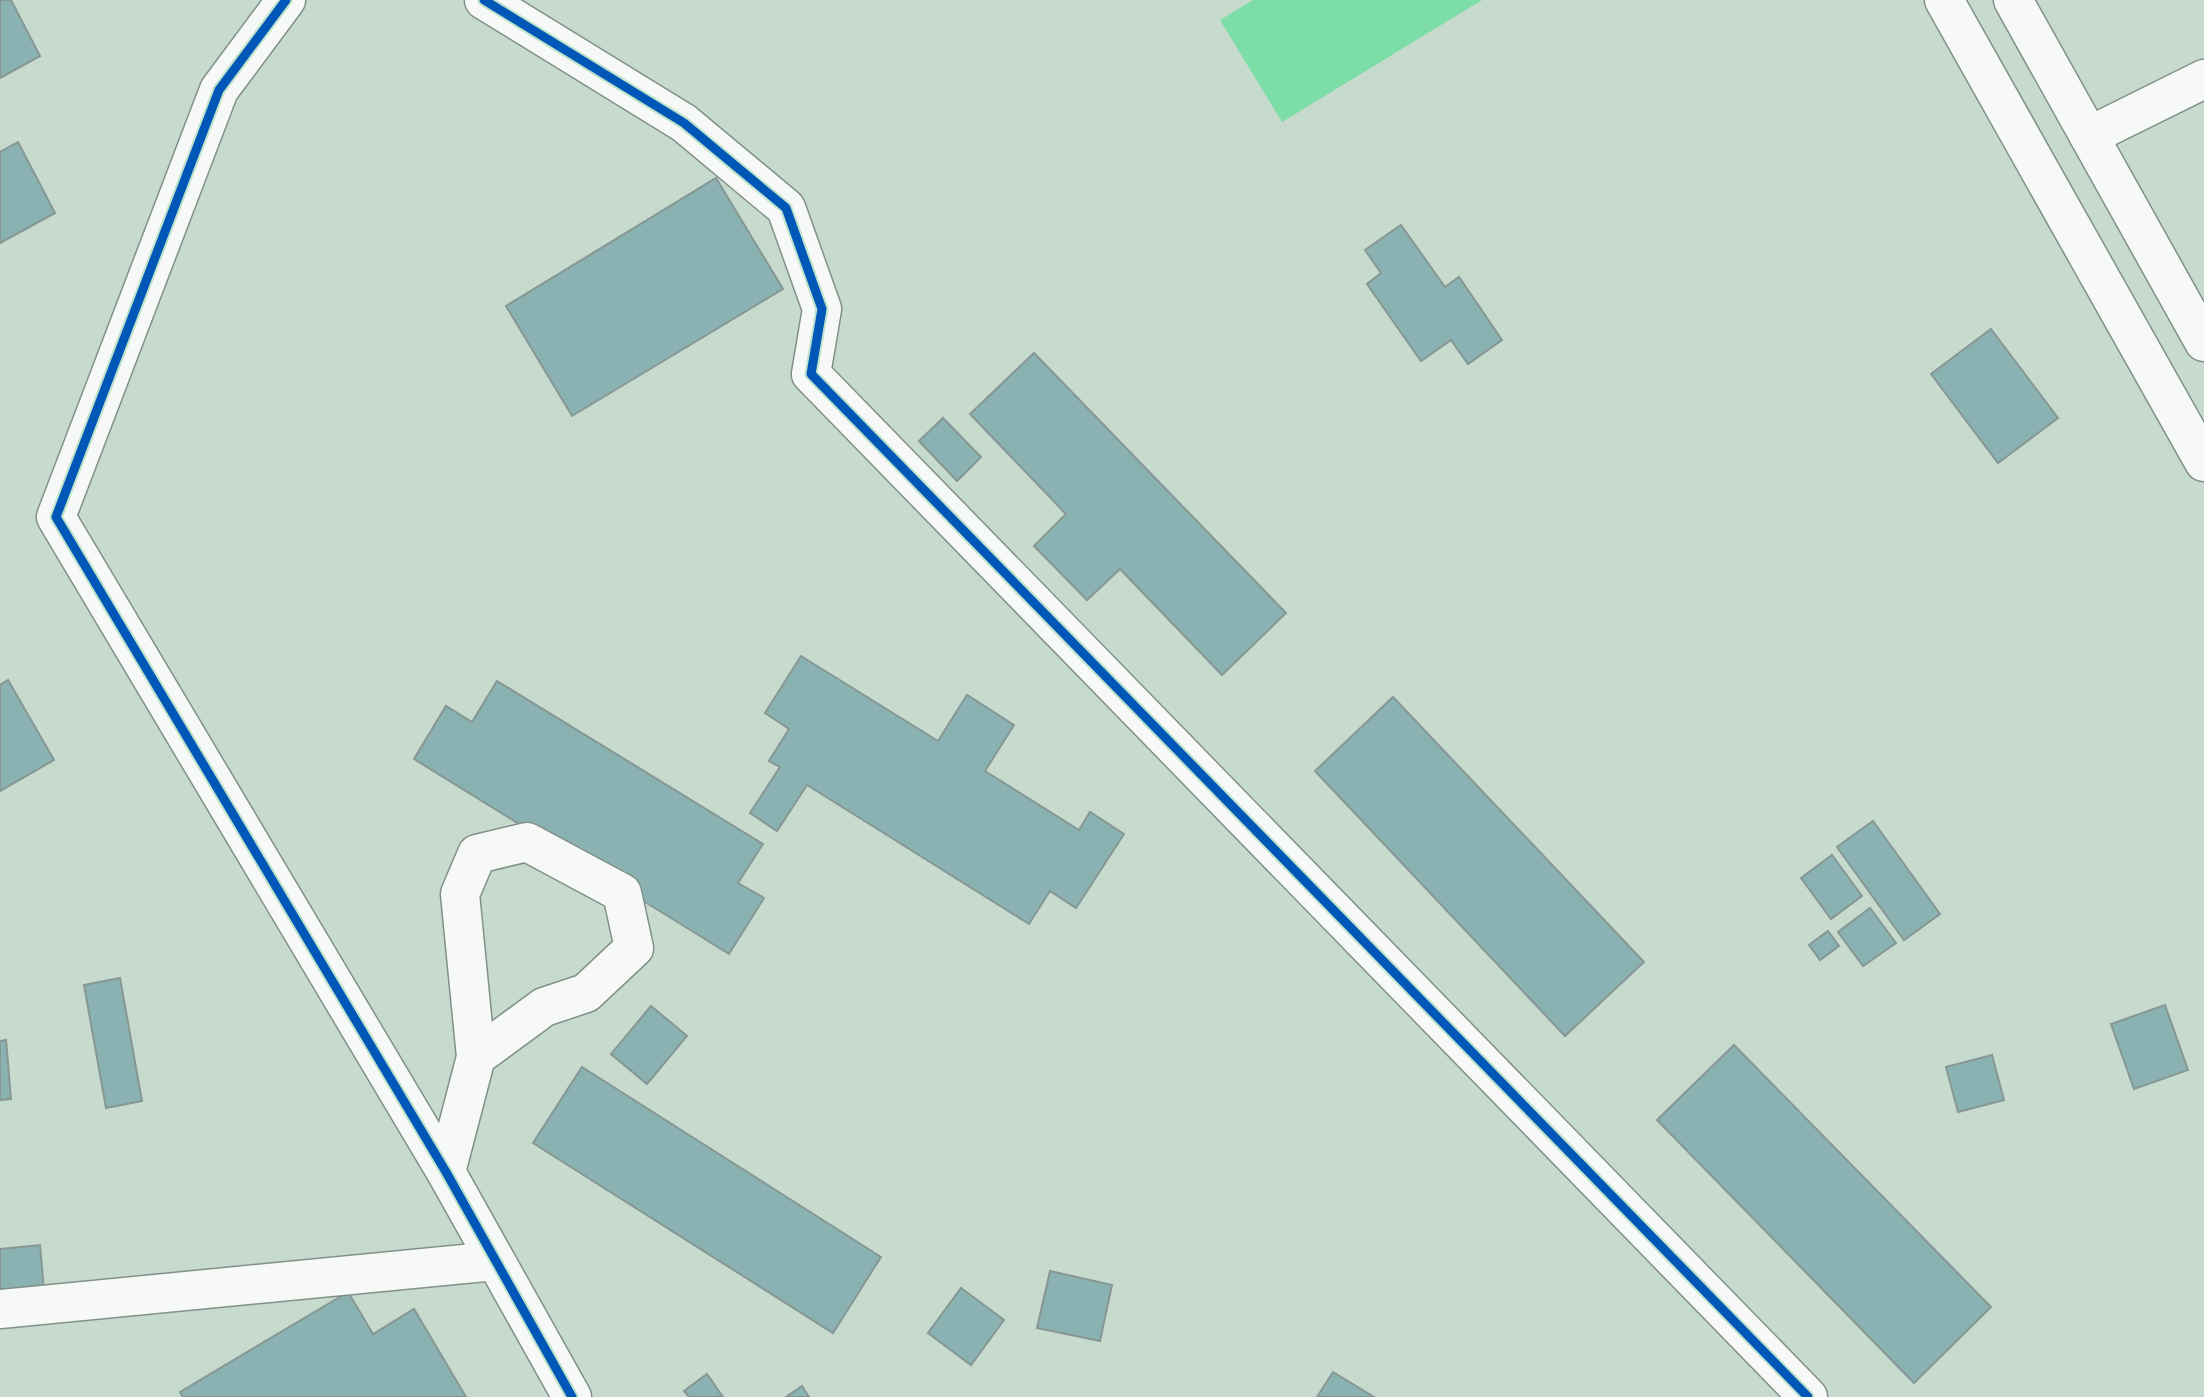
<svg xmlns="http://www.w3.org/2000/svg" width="2204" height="1397" viewBox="0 0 2204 1397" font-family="'Work Sans',sans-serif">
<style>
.water{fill:#7cdda6}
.building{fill:#8bb2b2;stroke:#869794;stroke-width:2}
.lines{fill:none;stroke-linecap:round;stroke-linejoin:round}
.minor-casing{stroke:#829187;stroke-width:41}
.minor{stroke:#f6f9f8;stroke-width:38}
.cycleway-casing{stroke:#bee2ca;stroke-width:13}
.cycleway{stroke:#0057b8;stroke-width:9}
</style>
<rect width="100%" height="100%" fill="#c6dacd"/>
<!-- water -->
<polygon class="water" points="1253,0 1482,0 1282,122 1220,20"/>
<!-- building -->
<g class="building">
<polygon points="0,0 11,0 40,56 0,78"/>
<polygon points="18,142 55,213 0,243 0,152"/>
<polygon points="716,178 783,289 572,416 506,306"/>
<polygon points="1401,225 1445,287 1459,277 1502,340 1468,364 1451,340 1421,361 1367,284 1381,273 1365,250"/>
<polygon points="1991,329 2058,418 1998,463 1931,374"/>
<polygon points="1034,353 1286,613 1222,675 1120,569 1087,600 1034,546 1066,514 970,414"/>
<polygon points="943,418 981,457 957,481 919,441"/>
<polygon points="801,656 938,741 967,695 1014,725 985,771 1079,830 1090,812 1124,834 1076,908 1050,891 1029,924 807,785 777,831 750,813 780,767 769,761 789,729 765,713"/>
<polygon points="8,680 54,760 0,791 0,685"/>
<polygon points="497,681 763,844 738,883 764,898 729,954 414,759 446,706 472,722"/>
<polygon points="1393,697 1644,962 1565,1036 1315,771"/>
<polygon points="1873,821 1940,914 1904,940 1837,847"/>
<polygon points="1832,855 1862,896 1831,919 1801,878"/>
<polygon points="1870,908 1896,943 1863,966 1838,932"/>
<polygon points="1828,931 1839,946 1820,960 1809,945"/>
<polygon points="120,978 142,1101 106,1108 84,985"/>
<polygon points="2165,1005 2188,1070 2134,1089 2111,1024"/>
<polygon points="651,1006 687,1036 647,1084 611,1054"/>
<polygon points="6,1040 11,1099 0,1100 0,1041"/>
<polygon points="1734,1045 1991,1307 1914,1383 1657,1120"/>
<polygon points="1992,1055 2004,1100 1958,1112 1946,1067"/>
<polygon points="582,1067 881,1257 833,1333 533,1143"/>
<polygon points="40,1245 45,1301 0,1305 0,1249"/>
<polygon points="1050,1271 1112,1285 1100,1341 1037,1328"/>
<polygon points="961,1288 1004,1320 971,1365 928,1333"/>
<polygon points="348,1292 373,1334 414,1309 466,1397 183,1397 180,1392"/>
<polygon points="1333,1372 1374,1397 1317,1397"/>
<polygon points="707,1374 723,1397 689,1397 684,1391"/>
<polygon points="802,1386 809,1397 786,1397"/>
</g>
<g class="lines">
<!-- minor casing -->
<g class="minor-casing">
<g id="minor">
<polyline points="286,0 219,90 56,517 446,1172 572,1397"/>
<polyline points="484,0 684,123 786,208 822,309 811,374 1808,1397"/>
<polyline points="1944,0 2204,462"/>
<polyline points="2013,0 2204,342"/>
<polyline points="2089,136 2204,79"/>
<polyline points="446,1172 476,1057 544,1007 586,993 634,948 622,893 527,842 477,854 460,894 476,1057"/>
<polyline points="0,1309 495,1261"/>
</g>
</g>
<!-- minor -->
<use href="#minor" class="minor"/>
<!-- cycleway casing -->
<g class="cycleway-casing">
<g id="cycleway">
<polyline points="286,0 219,90 56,517 446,1172 572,1397"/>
<polyline points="484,0 684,123 786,208 822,309 811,374 1808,1397"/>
</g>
</g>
<!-- cycleway -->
<use href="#cycleway" class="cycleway"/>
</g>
</svg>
